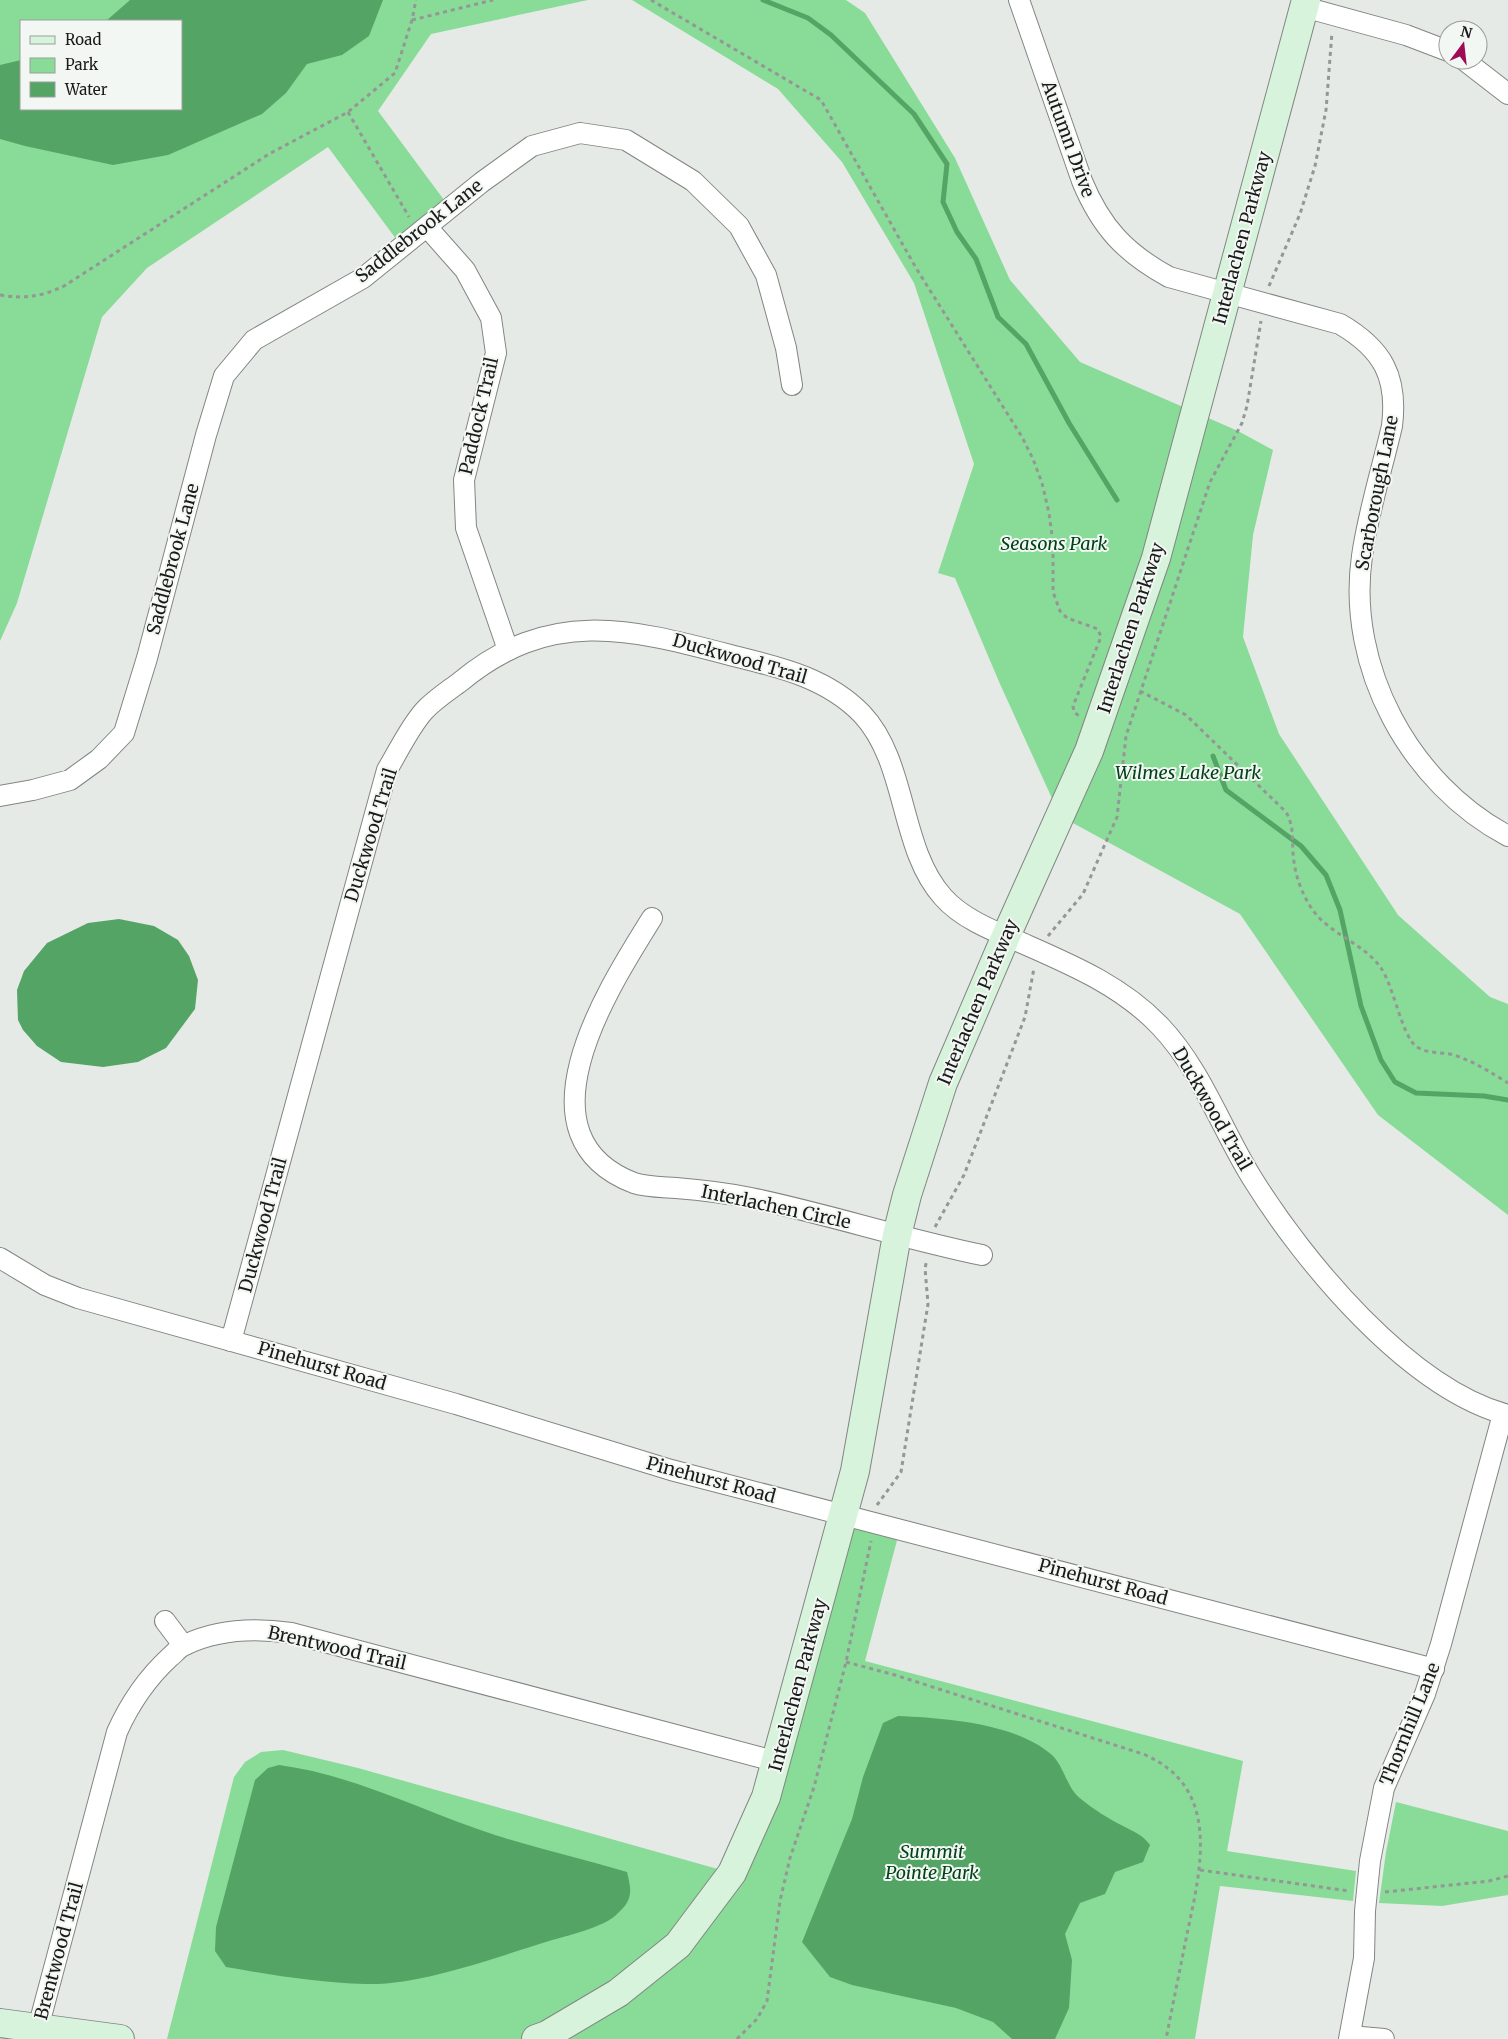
<svg xmlns="http://www.w3.org/2000/svg" width="1508" height="2039" viewBox="0 0 1508 2039" font-family="Merriweather,serif">
<style>
.green{fill:#89db98;fill-rule:evenodd}
.water{fill:#54a565}
.lines{fill:none;stroke-linecap:round;stroke-linejoin:round}
.stream{stroke:#54a565;stroke-width:5}
.street-casing{stroke:#818682;stroke-width:22}
.secondary-casing{stroke:#818682;stroke-width:30}
.path{stroke:#949795;stroke-width:3;stroke-dasharray:4 4;stroke-linecap:butt}
.street{stroke:#fff;stroke-width:20}
.secondary{stroke:#d7f3dc;stroke-width:28}
.labels{text-anchor:middle;stroke-width:4;stroke-linejoin:round;paint-order:stroke}
.street-label{font-size:18px;fill:#191a19;stroke:#f2f7f3}
.park-label{font-size:18px;font-style:italic;fill:#024219;stroke:#f2f7f3}
</style>
<rect width="100%" height="100%" fill="#e5eae6"/>
<!-- green -->
<g class="green">
<path d="M0 0H588L431 34 378 111 450 208 402 247 328 147 147 268 102 317 17 603 0 641ZM21 21H181V109H21Z"/>
<polygon points="632,0 846,0 865,13 955,158 1010,280 1080,362 1238,431 1273,450 1253,535 1243,637 1279,734 1398,915 1490,997 1508,1004 1508,1215 1378,1115 1240,914 1060,816 1000,684 955,578 938,573 974,464 914,283 842,162 778,89"/>
<polygon points="843,1515 900,1529 865,1661 1243,1761 1227,1851 1356,1871 1353,1901 1220,1886 1195,2039 167,2039 234,1777 245,1762 261,1752 283,1750 358,1768 732,1873"/>
<polygon points="1396,1802 1508,1831 1508,1895 1442,1906 1379,1903 1386,1852"/>
</g>
<!-- water -->
<g class="water">
<polygon points="130,0 383,0 369,36 342,55 307,64 286,93 262,114 168,155 113,165 25,146 0,139 0,65 21,60 21,109 181,109 181,21 106,21"/>
<polygon points="119,919 154,926 178,940 189,956 198,980 195,1009 166,1048 138,1062 103,1067 61,1062 37,1046 23,1030 18,1020 17,990 24,971 47,943 88,923"/>
<path d="M898 1716C944 1718 1016 1723 1052 1755 1064 1766 1067 1789 1081 1799 1093 1809 1109 1819 1123 1826 1134 1832 1142 1834 1150 1845L1143 1862 1115 1872 1105 1894 1080 1903 1065 1934 1072 1960 1069 2008 1055 2039H1012L993 2022 956 2008 852 1985 830 1977 802 1942 852 1819 863 1777 883 1723Z"/>
<path d="M279 1765C355 1775 424 1812 495 1835 539 1849 583 1859 627 1872 632 1892 633 1900 616 1915 604 1927 566 1936 549 1941 497 1957 419 1986 365 1984 319 1983 272 1975 226 1967L215 1951 216 1927 255 1780 268 1768Z"/>
</g>
<g class="lines">
<!-- stream -->
<g class="stream">
<polyline points="763,0 808,18 831,35 914,114 947,164 943,202 957,232 976,259 998,317 1026,344 1069,423 1117,500"/>
<polyline points="1213,756 1226,790 1301,846 1326,875 1340,910 1361,1006 1381,1060 1395,1082 1416,1093 1484,1096 1508,1100"/>
</g>
<!-- street casing -->
<g class="street-casing">
<g id="street">
<path d="M1019 0 1082 181C1101 227 1125 253 1169 277L1340 324C1383 349 1398 377 1392 426 1382 469 1368 513 1362 556 1346 667 1410 784 1508 836"/>
<polyline points="1304,7 1406,35 1448,51"/>
<polyline points="1464,60 1508,94"/>
<polyline points="427,227 465,270 491,318 496,353 464,480 466,528 508,650"/>
<polyline points="0,796 33,790 70,780 99,759 124,733 147,658 206,435 224,376 254,340 363,278 482,182 532,146 580,133 626,140 693,181 739,226 766,275 786,348 792,385"/>
<path d="M652 918C609 987 512 1136 634 1183 646 1187 663 1187 676 1188 701 1190 726 1193 751 1198 828 1214 904 1239 982 1255"/>
<polyline points="0,1258 45,1285 78,1298 456,1404 671,1470 1434,1669"/>
<path d="M231 1341 387 770C398 752 409 728 424 711 434 700 448 691 460 682 549 608 628 628 730 655 778 667 826 677 862 714 908 763 899 848 943 897 962 919 996 932 1022 943 1072 965 1122 986 1160 1026 1201 1069 1221 1128 1252 1178 1304 1262 1409 1389 1508 1415"/>
<polyline points="165,1621 183,1645"/>
<path d="M38 2028 117 1732C130 1703 146 1679 170 1657 175 1653 179 1647 185 1645 218 1629 256 1628 291 1633L778 1762"/>
<polyline points="1350,2036 1384,2039"/>
<polyline points="1349,2039 1364,1958 1365,1911 1370,1861 1384,1788 1425,1694 1441,1644 1503,1414"/>
</g>
</g>
<!-- secondary casing -->
<g class="secondary-casing">
<g id="secondary">
<polyline points="0,2023 120,2039"/>
<polyline points="536,2039 547,2035 618,1993 678,1945 732,1873 766,1797 855,1471 897,1235 907,1195 943,1083 1006,936 1089,751 1156,558 1306,0"/>
</g>
</g>
<!-- path -->
<g class="path">
<polyline points="651,0 821,100 916,268 1022,437 1033,459 1042,483 1049,513 1053,543 1053,592 1060,611 1067,618 1098,629 1101,637 1073,706 1074,712 1079,716"/>
<polyline points="412,20 493,0"/>
<polyline points="348,112 409,217"/>
<polyline points="1269,286 1300,214 1315,166 1326,110 1332,32"/>
<path d="M0 295C24 299 41 297 64 286L269 154 348 112 395 73 412 20 416 0"/>
<path d="M1140 691 1186 715 1286 812C1294 827 1292 836 1293 852 1294 871 1300 890 1310 906 1327 934 1363 942 1381 968 1394 987 1402 1037 1417 1047 1428 1054 1443 1052 1454 1055 1475 1062 1490 1072 1508 1083"/>
<polyline points="1048,936 1083,894 1117,817 1126,736 1210,482 1242,423 1247,406 1261,321"/>
<polyline points="935,1227 964,1175 1025,1017 1034,968"/>
<polyline points="877,1505 901,1472 928,1304 925,1268 927,1260"/>
<path d="M846 1662 895 1675 1143 1754C1222 1787 1201 1868 1187 1934 1180 1969 1173 2004 1166 2039"/>
<polyline points="1200,1870 1349,1891"/>
<polyline points="1385,1892 1489,1881 1508,1876"/>
<polyline points="737,2039 757,2019 767,2001 780,1901 790,1858 814,1787 846,1662 871,1541"/>
</g>
<!-- street -->
<use href="#street" class="street"/>
<!-- secondary -->
<use href="#secondary" class="secondary"/>
</g>
<g class="labels">
<!-- street labels -->
<g class="street-label">
<text transform="translate(1068 139) rotate(70)" y="6">Autumn Drive</text>
<text transform="translate(419 231) rotate(-38)" y="6">Saddlebrook Lane</text>
<text transform="translate(1242 238) rotate(-75)" y="6">Interlachen Parkway</text>
<text transform="translate(479 416) rotate(-77)" y="6">Paddock Trail</text>
<text transform="translate(1377 493) rotate(-79)" y="6">Scarborough Lane</text>
<text transform="translate(173 559) rotate(-75)" y="6">Saddlebrook Lane</text>
<text transform="translate(1131 628) rotate(-72)" y="6">Interlachen Parkway</text>
<text transform="translate(740 659) rotate(16)" y="6">Duckwood Trail</text>
<text transform="translate(371 835) rotate(-73)" y="6">Duckwood Trail</text>
<text transform="translate(978 1002) rotate(-67)" y="6">Interlachen Parkway</text>
<text transform="translate(1212 1109) rotate(60)" y="6">Duckwood Trail</text>
<text transform="translate(776 1207) rotate(12)" y="6">Interlachen Circle</text>
<text transform="translate(263 1225) rotate(-75)" y="6">Duckwood Trail</text>
<text transform="translate(322 1366) rotate(16)" y="6">Pinehurst Road</text>
<text transform="translate(711 1480) rotate(15)" y="6">Pinehurst Road</text>
<text transform="translate(1103 1582) rotate(15)" y="6">Pinehurst Road</text>
<text transform="translate(337 1648) rotate(13)" y="6">Brentwood Trail</text>
<text transform="translate(798 1685) rotate(-75)" y="6">Interlachen Parkway</text>
<text transform="translate(1410 1724) rotate(-68)" y="6">Thornhill Lane</text>
<text transform="translate(59 1951) rotate(-75)" y="6">Brentwood Trail</text>
</g>
<!-- park labels -->
<g class="park-label">
<text x="1054" y="550">Seasons Park</text>
<text x="1188" y="779">Wilmes Lake Park</text>
<text x="932" y="1858">Summit<tspan x="932" dy="21">Pointe Park</tspan></text>
</g>
</g>
<!-- legend -->
<rect x="20" y="20" width="162" height="90" fill="#f2f7f3" stroke="#9b9f9c"/>
<rect x="30" y="36" width="25" height="8" fill="#d7f3dc" stroke="#9b9f9c"/>
<text x="65" y="45" font-size="15" fill="#191a19">Road</text>
<rect x="30" y="58" width="25" height="15" fill="#89db98" stroke="#9b9f9c"/>
<text x="65" y="70" font-size="15" fill="#191a19">Park</text>
<rect x="30" y="82" width="25" height="15" fill="#54a565" stroke="#9b9f9c"/>
<text x="65" y="95" font-size="15" fill="#191a19">Water</text>
<!-- north arrow -->
<g transform="translate(1463 45) rotate(15)"><circle r="24" fill="#f2f7f3" stroke="#9b9f9c"/>
<path d="M0-4L9 19L0 12L-9 19Z" fill="#9e0b55"/>
<text y="-8" font-size="14" font-weight="bold" text-anchor="middle" fill="#191a19">N</text>
</g>
</svg>
